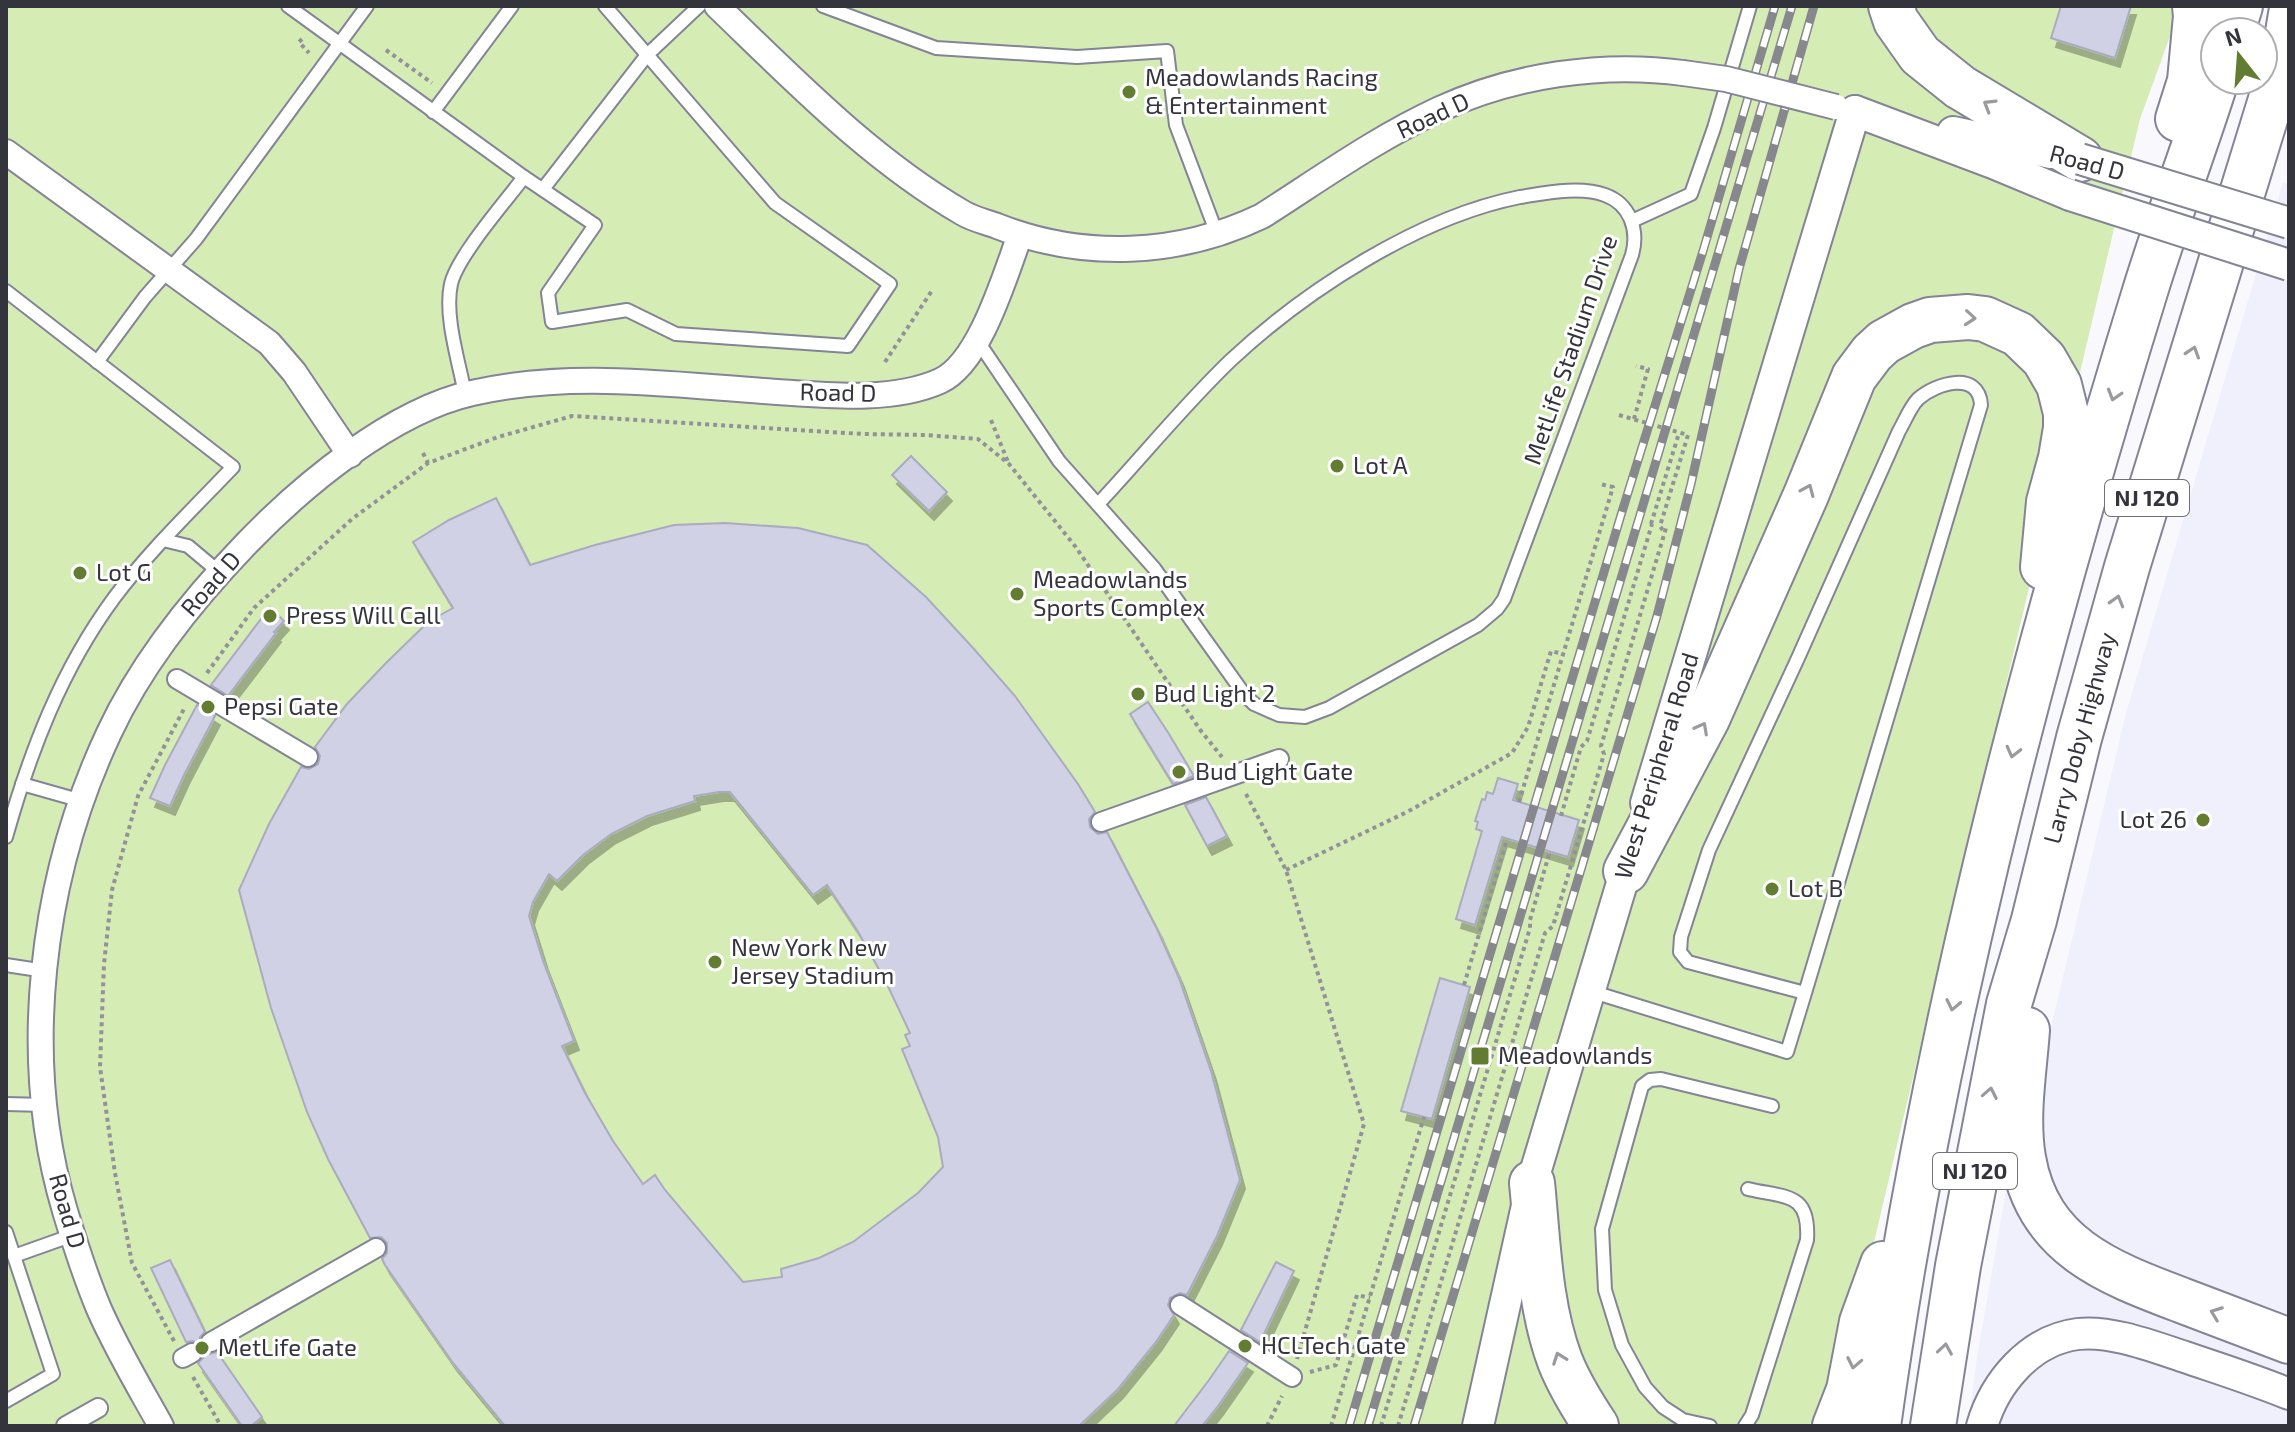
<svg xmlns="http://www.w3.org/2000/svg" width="2295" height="1432" viewBox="0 0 2295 1432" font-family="'Exo 2',sans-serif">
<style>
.built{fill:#f0f0fc}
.green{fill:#d5ecb5}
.building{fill:#d0d1e5;stroke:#ababbf;stroke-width:2;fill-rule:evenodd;filter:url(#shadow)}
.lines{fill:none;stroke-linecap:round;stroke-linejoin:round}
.service-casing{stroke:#838496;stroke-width:16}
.pedestrian-casing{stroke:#838496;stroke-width:22}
.minor-casing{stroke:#838496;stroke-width:28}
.tertiary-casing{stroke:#838496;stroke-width:34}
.primary-casing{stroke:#838496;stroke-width:42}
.motorway-casing{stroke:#838496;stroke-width:48}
.path{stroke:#929298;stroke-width:4;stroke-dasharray:4 4;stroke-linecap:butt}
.service{stroke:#fff;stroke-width:12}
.pedestrian{stroke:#fff;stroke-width:18}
.minor{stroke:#fff;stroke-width:24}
.tertiary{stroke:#fff;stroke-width:30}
.primary{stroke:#fff;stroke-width:38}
.motorway{stroke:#fff;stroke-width:44}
.rail-casing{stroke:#87878e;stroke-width:9}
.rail{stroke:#fff;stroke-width:6;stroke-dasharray:18;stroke-linecap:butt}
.minor-bridge-casing{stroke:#838496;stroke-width:28;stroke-linecap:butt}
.tertiary-bridge-casing{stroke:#838496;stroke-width:34;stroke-linecap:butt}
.minor-bridge{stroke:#fff;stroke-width:24}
.tertiary-bridge{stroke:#fff;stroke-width:30}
.oneway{stroke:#9a9a9e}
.poi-dot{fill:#627d31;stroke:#fff;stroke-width:3}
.labels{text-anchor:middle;stroke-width:6;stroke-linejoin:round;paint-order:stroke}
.shield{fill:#fff;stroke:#717176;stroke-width:2}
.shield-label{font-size:22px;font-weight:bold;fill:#34343c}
.poi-label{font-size:24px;fill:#34343c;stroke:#fff;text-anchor:start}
.street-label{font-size:24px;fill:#34343c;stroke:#fff}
</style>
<defs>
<filter id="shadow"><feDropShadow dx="5" dy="9" stdDeviation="0" flood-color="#0004"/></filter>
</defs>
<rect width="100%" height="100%" fill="#f9f9fd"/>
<!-- built -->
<polygon class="built" points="2283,182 2289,184 2289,1426 1968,1426 1977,1357 2011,1162 2040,1073 2126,713"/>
<!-- green -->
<polygon class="green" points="6,6 2181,6 2140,119 1856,1318 1841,1426 6,1426"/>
<!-- building -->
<g class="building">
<polygon points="2061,6 2131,6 2115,58 2051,38"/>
<polygon points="911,456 947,492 929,511 892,475"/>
<path d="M496 498 530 565 595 545 674 525 725 523 798 528 867 545 926 597 974 649 1015 696 1078 784 1095 812 1089 819 1090 827 1098 834 1107 832 1157 929 1179 978 1211 1071 1240 1180 1217 1236 1187 1295 1180 1293 1170 1298 1168 1305 1174 1315 1156 1342 1118 1389 1079 1426H505L453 1363 385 1265 382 1259 387 1253V1243L381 1237 370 1238 328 1159 307 1112 271 1008 239 890 269 824 301 767 309 769 318 764 320 756 315 747 347 704 386 663 428 622 453 608 413 542 449 520ZM719 792H730L813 895 827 885 857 930 885 980 910 1033 905 1035 910 1046 902 1049 938 1137 943 1167 918 1193 853 1242 819 1258 781 1269 782 1277 743 1282 665 1190 655 1175 643 1184 613 1141 585 1093 562 1046 574 1041 543 961 529 916 533 902 549 874 557 881 583 855 611 834 647 816 695 801 694 796Z"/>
<polygon points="270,607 284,621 274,632 276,633 228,696 211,685"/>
<polygon points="1148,702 1169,734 1194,776 1173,784 1130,714"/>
<polygon points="197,705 215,716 184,775 170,806 150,798 165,765"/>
<polygon points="1498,778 1518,784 1513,800 1579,820 1568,857 1502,837 1475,925 1456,919 1482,831 1476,829 1478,822 1475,821 1482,799 1485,800 1487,792 1493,794"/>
<polygon points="1206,797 1227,836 1207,846 1185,805"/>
<polygon points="1440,978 1470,987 1432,1119 1401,1111"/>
<polygon points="170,1260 205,1332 200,1337 199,1344 193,1341 186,1342 151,1268"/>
<polygon points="1276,1262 1294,1271 1260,1342 1241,1330"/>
<polygon points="204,1351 210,1354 217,1352 262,1417 251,1426 242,1426 198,1363 203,1358"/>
<polygon points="1229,1351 1248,1363 1218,1406 1202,1426 1174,1426 1209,1380"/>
</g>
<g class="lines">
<!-- service casing -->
<g class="service-casing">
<g id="service">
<path d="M288 6 524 177C505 202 457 257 451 284 444 316 459 362 465 394"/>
<polyline points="823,6 936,48 1077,57 1167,51 1176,125 1217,234"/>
<polyline points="433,112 512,6"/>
<polyline points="524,177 595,225 548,293 552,322 627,310 676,334 848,346 890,284 775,203 605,6"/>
<polyline points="543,189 647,55 699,6"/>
<polyline points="1632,221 1691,194 1714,128 1750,6"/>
<path d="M6 291 233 467C193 509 149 551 114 598 61 670 30 752 6 837"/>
<path d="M977 340 1059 461 1154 568 1244 694 1254 704 1279 715 1305 717 1329 708 1478 625 1497 609 1504 599 1632 255C1639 230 1630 204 1605 195 1580 186 1546 193 1520 197 1419 217 1306 290 1231 360 1184 405 1143 456 1099 503"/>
<polyline points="97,362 145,297 196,239 367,6"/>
<polyline points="163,540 188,546 219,572"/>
<polyline points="22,784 82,801"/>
<polyline points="6,965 45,971"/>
<path d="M1590 991 1787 1052 1805 993 1981 405C1979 370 1936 383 1918 399 1910 407 1905 421 1899 431L1798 658 1709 850 1681 937 1680 952 1688 962 1805 993"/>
<polyline points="6,1104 45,1105"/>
<polyline points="6,1232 53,1374 6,1401"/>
<polyline points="14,1256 73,1235"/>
<polyline points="1710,1426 1683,1420 1663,1407 1645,1387 1622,1345 1605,1290 1602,1229 1642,1086 1650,1080 1661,1079 1772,1106"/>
<path d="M1745 1426 1752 1415 1807 1240C1810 1192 1786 1198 1748 1189"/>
</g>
</g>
<!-- pedestrian casing -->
<g class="pedestrian-casing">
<g id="pedestrian">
<polyline points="177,679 308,757"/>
<polyline points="1101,822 1279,759"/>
<polyline points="1180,1305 1292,1377"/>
<polyline points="211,1342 376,1248"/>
<polyline points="183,1358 192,1353"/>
<polyline points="66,1426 98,1408"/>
</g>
</g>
<!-- minor casing -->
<g class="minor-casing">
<g id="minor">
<path d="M717 6C794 80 870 159 963 213 973 219 986 222 997 226 1083 260 1179 256 1262 216 1320 179 1377 138 1440 109 1514 75 1602 62 1683 73"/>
<polyline points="6,152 269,343 294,372 350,455"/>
<path d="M161 1426C140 1388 117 1350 99 1309 86 1278 75 1244 65 1211 19 1057 41 878 109 733 142 662 193 599 247 543 303 485 392 411 472 393 569 371 664 384 763 391 817 394 889 404 940 381 980 363 1005 275 1020 235"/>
</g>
</g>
<!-- tertiary casing -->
<g class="tertiary-casing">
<g id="tertiary">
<polyline points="1855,111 1993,163 2070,195"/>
<polyline points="1953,132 2051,153"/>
<polyline points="1646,803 1855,111"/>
<polyline points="1478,1426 1532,1183 1631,853"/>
<path d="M1982 1426C1995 1382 2030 1340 2078 1334 2111 1330 2154 1347 2185 1357 2220 1369 2255 1380 2289 1394"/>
</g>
</g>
<!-- primary casing -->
<g class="primary-casing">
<polyline id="primary" points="2277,80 2289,8"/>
</g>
<!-- motorway casing -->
<g class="motorway-casing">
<g id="motorway">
<polyline points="1891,6 1896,21 1920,55 1960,87 2080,159"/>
<polyline points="2232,32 2240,6"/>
<polyline points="2178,119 2190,81 2196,16 2195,6"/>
<polyline points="1626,871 1707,719 1806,495 1854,377 1872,353 1884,342 1913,326 1930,320 1968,317 1985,319 2018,334 2044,359 2059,385 2066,413 2066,428 2061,458 2049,502 2043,567"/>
<path d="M2027 1030C2024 1072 2016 1116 2023 1158 2038 1246 2107 1272 2181 1300 2217 1314 2253 1327 2289 1341"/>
<path d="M1532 1183C1538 1241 1539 1305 1560 1361 1569 1384 1582 1405 1596 1426"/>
<polyline points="1835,1426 1849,1390 1862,1322 1883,1264"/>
<path d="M1878 1426C1931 1043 2029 668 2143 298 2165 225 2193 153 2216 80"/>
<polyline points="1933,1426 1958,1266 2009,1004 2034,920 2079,738 2127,567 2277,80"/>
</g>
</g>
<!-- path -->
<g class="path">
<polyline points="302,39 299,42 309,53"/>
<polyline points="386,50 432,83"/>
<polyline points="885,362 933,289"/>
<polyline points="1619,415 1688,435 1660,526 1664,532"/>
<polyline points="1634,419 1648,369 1636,366"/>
<polyline points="991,420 1008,462"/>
<polyline points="423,453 428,463"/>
<polyline points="1651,524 1679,433"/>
<polyline points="207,673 254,608 352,519 428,463 498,437 572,416 863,434 925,435 978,439 1009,464 1075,546 1201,731 1222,757"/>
<polyline points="1246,794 1286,870 1364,1124 1297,1359"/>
<polyline points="1519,802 1613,487 1600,484"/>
<polyline points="1561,816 1581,747 1587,741 1652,524"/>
<polyline points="1286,870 1407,812 1512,753 1528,727 1551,651 1563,654"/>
<polyline points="1464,985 1507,839"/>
<polyline points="174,1341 132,1263 115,1173 100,1067 104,964 112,890 138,796 185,707"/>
<polyline points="1310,1372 1336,1365 1357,1295 1370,1298"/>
<polyline points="193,1377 221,1426"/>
<polyline points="1267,1426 1282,1396"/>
<polyline points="1331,1426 1424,1117"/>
<polyline points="1381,1426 1530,928 1530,920 1550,851"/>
<polyline points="1398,1426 1545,933 1553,926 1604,754 1601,746 1666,528"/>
</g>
<!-- service -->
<use href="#service" class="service"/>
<!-- pedestrian -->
<use href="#pedestrian" class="pedestrian"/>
<!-- minor -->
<use href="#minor" class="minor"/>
<!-- tertiary -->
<use href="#tertiary" class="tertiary"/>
<!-- primary -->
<use href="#primary" class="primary"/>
<!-- motorway -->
<use href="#motorway" class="motorway"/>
<!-- rail casing -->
<g class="rail-casing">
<g id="rail">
<polyline points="1349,1426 1621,515 1703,251 1775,6"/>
<polyline points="1368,1426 1792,6"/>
<polyline points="1414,1426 1657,616 1691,484 1739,269 1814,6"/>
</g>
</g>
<!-- rail -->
<use href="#rail" class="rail"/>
<!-- minor-bridge casing -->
<g class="minor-bridge-casing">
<polyline id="minor-bridge" points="1683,73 1726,79 1836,107"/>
</g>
<!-- tertiary-bridge casing -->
<g class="tertiary-bridge-casing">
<g id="tertiary-bridge">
<polyline points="2080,159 2289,223"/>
<polyline points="2070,195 2289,265"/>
</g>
</g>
<!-- minor-bridge -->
<use href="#minor-bridge" class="minor-bridge"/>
<!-- tertiary-bridge -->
<use href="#tertiary-bridge" class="tertiary-bridge"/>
</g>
<!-- one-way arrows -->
<defs><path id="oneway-chevron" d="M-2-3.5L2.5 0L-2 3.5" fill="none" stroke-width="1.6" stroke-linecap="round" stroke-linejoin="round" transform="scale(2)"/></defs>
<g class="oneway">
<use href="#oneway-chevron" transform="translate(1989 105) rotate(-149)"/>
<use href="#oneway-chevron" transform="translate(1970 318) rotate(5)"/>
<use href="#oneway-chevron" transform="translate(2193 352) rotate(-72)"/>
<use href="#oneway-chevron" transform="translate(2114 395) rotate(107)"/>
<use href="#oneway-chevron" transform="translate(1808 490) rotate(-67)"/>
<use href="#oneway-chevron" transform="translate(2117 601) rotate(-74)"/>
<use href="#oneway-chevron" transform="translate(1702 728) rotate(-62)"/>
<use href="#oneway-chevron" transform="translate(2013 752) rotate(104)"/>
<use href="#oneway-chevron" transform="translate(1953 1005) rotate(102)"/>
<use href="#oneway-chevron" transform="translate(1990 1093) rotate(-79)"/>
<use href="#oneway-chevron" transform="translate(2216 1313) rotate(-159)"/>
<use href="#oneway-chevron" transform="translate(1945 1349) rotate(-81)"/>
<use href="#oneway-chevron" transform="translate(1559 1358) rotate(-110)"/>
<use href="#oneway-chevron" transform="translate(1854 1363) rotate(101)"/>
</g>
<!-- markers -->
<g class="poi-dot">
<circle cx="1129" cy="92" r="8"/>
<circle cx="1337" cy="466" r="8"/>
<circle cx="80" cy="573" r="8"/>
<circle cx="1017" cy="594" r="8"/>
<circle cx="270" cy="616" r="8"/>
<circle cx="1138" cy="694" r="8"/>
<circle cx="208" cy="707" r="8"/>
<circle cx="1179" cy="772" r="8"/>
<circle cx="2203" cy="820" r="8"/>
<circle cx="1772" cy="889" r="8"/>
<circle cx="715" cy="962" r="8"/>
<rect x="1470" y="1046" width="20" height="20" rx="4"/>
<circle cx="1245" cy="1346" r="8"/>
<circle cx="202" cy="1348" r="8"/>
</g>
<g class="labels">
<!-- shield labels -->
<g class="shield">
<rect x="2105" y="480" width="84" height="36" rx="6"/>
<rect x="1933" y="1153" width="84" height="36" rx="6"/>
</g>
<g class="shield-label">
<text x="2147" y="506">NJ 120</text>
<text x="1975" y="1179">NJ 120</text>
</g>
<!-- poi labels -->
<g class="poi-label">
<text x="1145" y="86">Meadowlands Racing<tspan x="1145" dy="28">&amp; Entertainment</tspan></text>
<text x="1353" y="474">Lot A</text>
<text x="96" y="581">Lot G</text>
<text x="1033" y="588">Meadowlands<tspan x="1033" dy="28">Sports Complex</tspan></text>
<text x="286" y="624">Press Will Call</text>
<text x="1154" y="702">Bud Light 2</text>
<text x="224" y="715">Pepsi Gate</text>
<text x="1195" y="780">Bud Light Gate</text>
<text x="2187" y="828" text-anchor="end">Lot 26</text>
<text x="1788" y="897">Lot B</text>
<text x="731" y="956">New York New<tspan x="731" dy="28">Jersey Stadium</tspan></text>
<text x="1498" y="1064">Meadowlands</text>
<text x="1261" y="1354">HCLTech Gate</text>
<text x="218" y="1356">MetLife Gate</text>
</g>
<!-- street labels -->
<g class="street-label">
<text transform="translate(1433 116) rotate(-25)" y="8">Road D</text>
<text transform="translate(2087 163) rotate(15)" y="8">Road D</text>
<text transform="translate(1571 350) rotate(-71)" y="8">MetLife Stadium Drive</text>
<text transform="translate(838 393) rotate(1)" y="8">Road D</text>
<text transform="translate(211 584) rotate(-49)" y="8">Road D</text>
<text transform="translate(2080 738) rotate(-75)" y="8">Larry Doby Highway</text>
<text transform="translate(1657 766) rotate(-73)" y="8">West Peripheral Road</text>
<text transform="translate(67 1211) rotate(74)" y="8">Road D</text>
</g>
</g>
<!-- border -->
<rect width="2295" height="1432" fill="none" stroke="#34343c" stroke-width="16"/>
<!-- north arrow -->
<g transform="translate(2239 56) rotate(343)"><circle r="38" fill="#ffffff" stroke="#aeaeb1" stroke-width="2"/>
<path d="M0-6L14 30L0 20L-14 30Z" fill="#627d31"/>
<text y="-12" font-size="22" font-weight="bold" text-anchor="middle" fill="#34343c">N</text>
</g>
</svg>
